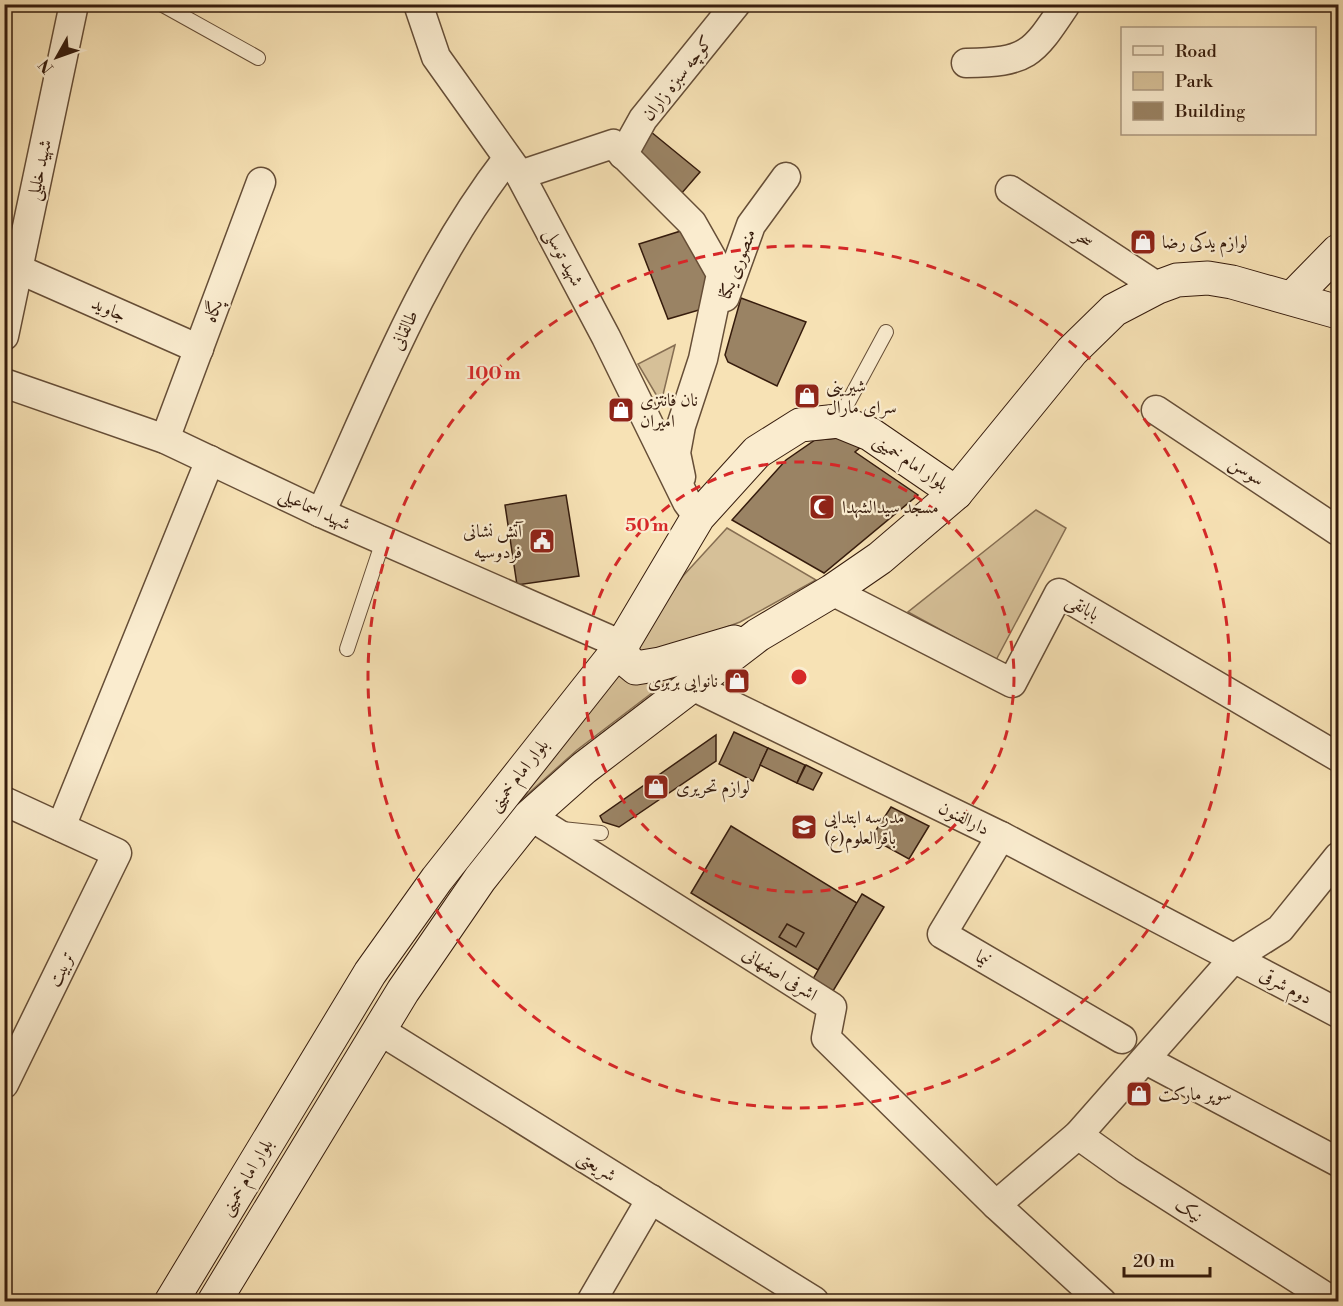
<svg xmlns="http://www.w3.org/2000/svg" width="1343" height="1306" viewBox="0 0 1343 1306" font-family="'Libre Bodoni',Amiri,serif">
<style>
.green{fill:#d6c098;stroke:#866e52;stroke-width:1.5}
.building{fill:#9a8364;stroke:#361c0d;stroke-width:1.5}
.lines{fill:none;stroke-linecap:round;stroke-linejoin:round}
.lane-casing{stroke:#664e37;stroke-width:16}
.street-casing{stroke:#664e37;stroke-width:31}
.secondary-casing{stroke:#361c0d;stroke-width:35}
.lane{stroke:#faeccf;stroke-width:14}
.street{stroke:#faeccf;stroke-width:28}
.secondary{stroke:#faeccf;stroke-width:33}
.ring{fill:none;stroke:#d62828;stroke-width:3;stroke-dasharray:10 8}
.labels{text-anchor:middle;stroke-width:4.5;stroke-linejoin:round;paint-order:stroke}
.street-label{font-size:18px;fill:#361c0d;stroke:#faeccf}
.poi-label{font-size:18px;fill:#361c0d;stroke:#faeccf;text-anchor:start}
.centre{fill:#d62828;stroke:#faeccf;stroke-width:3}
.ring-label{font-size:18px;text-anchor:middle;font-weight:bold;fill:#d62828;stroke:#faeccf;stroke-width:4.5;stroke-linejoin:round;paint-order:stroke}
</style>
<rect width="100%" height="100%" fill="#f7e2b5"/>
<filter id="stains"><feTurbulence type="fractalNoise" baseFrequency=".00333" numOctaves="4"/><feColorMatrix values="0 0 0 0 .2 0 0 0 0 .09 0 0 0 0 .02 0 0 0 .5 -.17"/></filter>
<radialGradient id="worn" r=".72"><stop offset=".6" stop-color="#630" stop-opacity="0"/><stop offset="1" stop-color="#630" stop-opacity=".3"/></radialGradient>
<!-- green -->
<g class="green">
<polygon points="675,345 661,403 638,364"/>
<polygon points="1036,510 1066,528 996,660 908,612"/>
<polygon points="727,528 816,580 740,622 648,657 635,648 683,576"/>
<polygon points="690,664 577,750 510,810 621,670"/>
</g>
<!-- building -->
<g class="building">
<polygon points="645,127 700,172 681,194 632,144"/>
<polygon points="684,230 711,275 706,308 668,319 639,244"/>
<polygon points="741,298 806,322 777,386 728,362 725,355"/>
<polygon points="840,438 863,445 855,452 918,495 824,573 732,520 786,460 815,440"/>
<polygon points="566,495 579,576 517,585 505,505"/>
<polygon points="734,732 768,748 753,781 719,764"/>
<polygon points="716,735 716,761 619,827 603,822 600,816"/>
<polygon points="768,748 805,765 797,783 760,765"/>
<polygon points="806,765 822,773 813,790 797,783"/>
<polygon points="891,807 929,826 909,859 871,838"/>
<polygon points="731,826 857,903 818,970 691,893"/>
<polygon points="862,894 884,907 833,991 813,979"/>
<polygon points="787,924 804,933 796,947 779,937"/>
</g>
<g class="lines">
<!-- lane casing -->
<g class="lane-casing">
<g id="lane">
<polyline points="161,4 258,58"/>
<polyline points="838,421 886,332"/>
<polyline points="347,649 383,541"/>
<polyline points="562,829 601,833"/>
</g>
</g>
<!-- street casing -->
<g class="street-casing">
<g id="street">
<polyline points="418,4 436,57 520,175 606,337 687,502 698,517"/>
<path d="M966 63C1028 62 1032 55 1066 4"/>
<polyline points="623,155 643,119 736,4"/>
<polyline points="520,175 613,144 692,223 721,274 703,359 681,426 676,453 681,477"/>
<polyline points="1010,190 1158,287"/>
<polyline points="18,269 199,349"/>
<polyline points="725,297 751,225 786,177"/>
<polyline points="4,336 74,4"/>
<polyline points="4,383 165,439 321,513 622,645"/>
<polyline points="1156,410 1338,531"/>
<polyline points="165,439 261,182"/>
<path d="M321 513C376 392 425 265 507 159"/>
<polyline points="832,591 1012,683 1059,593 1338,757"/>
<polyline points="690,685 1001,836 1338,1013"/>
<polyline points="4,801 117,853 4,1084"/>
<polyline points="530,816 832,1007 826,1038 996,1205 1102,1302"/>
<polyline points="61,827 210,460"/>
<polyline points="1001,836 942,934 1122,1039"/>
<polyline points="379,1030 814,1301"/>
<polyline points="1146,1060 1338,1162"/>
<polyline points="1078,1135 1127,1170 1334,1302"/>
<polyline points="996,1205 1078,1135 1234,958 1280,929 1338,857"/>
<polyline points="591,1302 651,1199"/>
</g>
</g>
<!-- secondary casing -->
<g class="secondary-casing">
<g id="secondary">
<polyline points="1292,298 1338,251"/>
<polyline points="622,645 624,658 636,668 660,664 734,642"/>
<polyline points="171,1302 370,973 437,879 622,645 698,517 757,452 800,425 838,421 870,434 956,493"/>
<polyline points="214,1302 403,991 480,879 530,816 584,768 758,635 832,591 880,558 956,493 1072,351 1114,310 1158,287 1177,280 1208,278 1232,282 1338,312"/>
</g>
</g>
<!-- lane -->
<use href="#lane" class="lane"/>
<!-- street -->
<use href="#street" class="street"/>
<!-- secondary -->
<use href="#secondary" class="secondary"/>
</g>
<!-- distance rings -->
<g class="ring">
<circle cx="799" cy="677" r="215"/>
<circle cx="799" cy="677" r="431"/>
</g>
<!-- icons -->
<defs>
<g id="shop-square" transform="scale(1.35)"><rect x="-9" y="-9" width="18" height="18" rx="4" fill="#8f2418" stroke="#faeccf"/><path d="M-5-2.5h2.3a2.7 3.5 0 0 1 5.4 0H5L5.5 6h-11ZM-1.5-2.5h3a1.5 2.3 0 0 0-3 0Z" fill="#fff"/></g>
<g id="mosque-square" transform="scale(1.35)"><rect x="-9" y="-9" width="18" height="18" rx="4" fill="#8f2418" stroke="#faeccf"/><path d="M3.5-4.9A6 6 0 1 0 3.5 4.9A5 5 0 1 1 3.5-4.9Z" fill="#fff"/></g>
<g id="civic-square" transform="scale(1.35)"><rect x="-9" y="-9" width="18" height="18" rx="4" fill="#8f2418" stroke="#faeccf"/><path d="M-.6-6.5H3V-4.5H.6V-3L4-1V1h2V6H-6V1h2V-1L-.6-3ZM-1.2 2.5V6h2.4V2.5Z" fill="#fff"/></g>
<g id="school-square" transform="scale(1.35)"><rect x="-9" y="-9" width="18" height="18" rx="4" fill="#8f2418" stroke="#faeccf"/><path d="M0-5L7-2L0 1L-7-2ZM-4 1L0 2.5L4 1V4Q0 6-4 4Z" fill="#fff"/></g>
</defs>
<g fill-rule="evenodd">
<use href="#shop-square" x="1143" y="242"/>
<use href="#shop-square" x="807" y="396"/>
<use href="#shop-square" x="621" y="410"/>
<use href="#mosque-square" x="822" y="507"/>
<use href="#civic-square" x="542" y="541"/>
<use href="#shop-square" x="737" y="681"/>
<use href="#shop-square" x="656" y="787"/>
<use href="#school-square" x="804" y="827"/>
<use href="#shop-square" x="1139" y="1094"/>
</g>
<g class="labels">
<!-- street labels -->
<g class="street-label">
<text transform="translate(677 78) rotate(-52)" y="6">کوچه سبزه زاران</text>
<text transform="translate(39 170) rotate(-78)" y="6">شهید خلیلی</text>
<text transform="translate(1084 238) rotate(33)" y="6">سحر</text>
<text transform="translate(564 257) rotate(62)" y="6">شهید توسلی</text>
<text transform="translate(737 264) rotate(-69)" y="6">منصوری یکتا</text>
<text transform="translate(109 309) rotate(24)" y="6">جاوید</text>
<text transform="translate(213 311) rotate(-69)" y="6">پگاه</text>
<text transform="translate(404 330) rotate(-65)" y="6">طالقانی</text>
<text transform="translate(911 462) rotate(34)" y="6">بلوار امام خمینی</text>
<text transform="translate(1247 471) rotate(34)" y="6">سوسن</text>
<text transform="translate(315 509) rotate(25)" y="6">شهید اسماعیلی</text>
<text transform="translate(1083 607) rotate(30)" y="6">بابانقی</text>
<text transform="translate(518 775) rotate(-52)" y="6">بلوار امام خمینی</text>
<text transform="translate(964 818) rotate(26)" y="6">دارالفنون</text>
<text transform="translate(983 958) rotate(30)" y="6">نیما</text>
<text transform="translate(61 969) rotate(-64)" y="6">تربیت</text>
<text transform="translate(780 974) rotate(32)" y="6">اشرفی اصفهانی</text>
<text transform="translate(1286 986) rotate(28)" y="6">دوم شرقی</text>
<text transform="translate(597 1166) rotate(32)" y="6">شریعتی</text>
<text transform="translate(246 1177) rotate(-59)" y="6">بلوار امام خمینی</text>
<text transform="translate(1189 1210) rotate(33)" y="6">نیک</text>
</g>
<!-- poi labels -->
<g class="poi-label">
<text x="1162" y="248">لوازم یدکی رضا</text>
<text x="826" y="392">شیرینی<tspan x="826" dy="21">سرای مارال</tspan></text>
<text x="640" y="406">نان فانتزی<tspan x="640" dy="21">امیران</tspan></text>
<text x="842" y="513">مسجد سیدالشهدا</text>
<text x="522" y="537" text-anchor="end">آتش نشانی<tspan x="522" dy="21">فردوسیه</tspan></text>
<text x="718" y="687" text-anchor="end">نانوایی بربری</text>
<text x="676" y="793">لوازم تحریری</text>
<text x="824" y="823">مدرسه ابتدایی<tspan x="824" dy="21">باقرالعلوم(ع)</tspan></text>
<text x="1158" y="1100">سوپر مارکت</text>
</g>
</g>
<circle cx="799" cy="677" r="9" class="centre"/>
<g class="ring-label">
<text x="494" y="379">100 m</text>
<text x="647" y="531">50 m</text>
</g>
<!-- margin -->
<rect width="1343" height="1306" fill="none" stroke="#f7e2b5" stroke-width="24"/>
<rect x="6" y="6" width="1331" height="1294" fill="none" stroke="#361c0d" stroke-width="3"/>
<rect x="12" y="12" width="1319" height="1282" fill="none" stroke="#361c0d" stroke-width="1.5"/>
<!-- legend -->
<rect x="1121" y="27" width="195" height="108" fill="#faeccf" stroke="#ac9981" stroke-width="1.5"/>
<rect x="1133" y="46" width="30" height="9" fill="#faeccf" stroke="#ac9981" stroke-width="1.5"/>
<text x="1175" y="57" font-size="18" fill="#361c0d">Road</text>
<rect x="1133" y="72" width="30" height="18" fill="#d6c098" stroke="#ac9981" stroke-width="1.5"/>
<text x="1175" y="87" font-size="18" fill="#361c0d">Park</text>
<rect x="1133" y="102" width="30" height="18" fill="#9a8364" stroke="#ac9981" stroke-width="1.5"/>
<text x="1175" y="117" font-size="18" fill="#361c0d">Building</text>
<!-- north arrow -->
<g transform="translate(57 57) rotate(230)" stroke="#faeccf" stroke-width="4.5" paint-order="stroke">
<path d="M0-4.5L10 22L0 15L-10 22Z" fill="#361c0d"/>
<text y="-9" font-size="16" font-weight="bold" text-anchor="middle" fill="#361c0d">N</text>
</g>
<!-- scale -->
<path d="M1124 1267v9h86v-9" fill="none" stroke="#361c0d" stroke-width="3"/>
<text x="1133" y="1267" font-size="18" fill="#361c0d" stroke="#faeccf" stroke-width="4.5" paint-order="stroke">20 m</text>
<rect width="100%" height="100%" filter="url(#stains)"/>
<rect width="100%" height="100%" fill="url(#worn)"/>
</svg>
